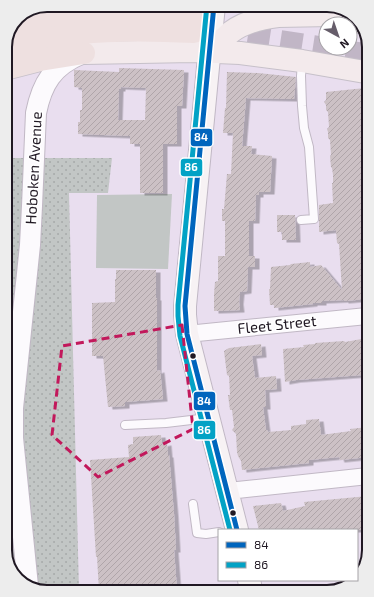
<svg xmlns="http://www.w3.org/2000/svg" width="374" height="597" viewBox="0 0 374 597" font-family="'Exo 2',sans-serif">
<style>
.grass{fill:url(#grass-dots)}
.green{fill:#c2c6c5}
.building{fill:url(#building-hatch);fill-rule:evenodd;filter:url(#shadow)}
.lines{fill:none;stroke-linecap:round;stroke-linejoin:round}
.motorway-tunnel{stroke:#c1b6c6;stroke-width:22;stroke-dasharray:22 11;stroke-linecap:butt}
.service-casing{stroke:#c1b8c5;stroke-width:10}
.minor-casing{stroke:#c1b8c5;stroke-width:18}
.tertiary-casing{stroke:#c1b8c5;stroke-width:22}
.secondary-casing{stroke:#c1b8c5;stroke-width:24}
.primary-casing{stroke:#c6c0c9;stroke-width:24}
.motorway-casing{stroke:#c6c0c9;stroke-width:24}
.service{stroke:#fcfafd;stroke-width:8}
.minor{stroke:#fcfafd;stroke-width:16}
.tertiary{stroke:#fcfafd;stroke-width:20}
.secondary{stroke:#f7f2f4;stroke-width:22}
.primary{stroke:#f3eaec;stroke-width:22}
.motorway{stroke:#eee0e0;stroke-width:22}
.bus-1-casing{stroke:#fff;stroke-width:8}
.bus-2-casing{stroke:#fff;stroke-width:8}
.bus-1{stroke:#0065bd;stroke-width:5}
.bus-2{stroke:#02a2c5;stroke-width:5}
.marked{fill:none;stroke:#c2185b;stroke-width:3;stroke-dasharray:8 5;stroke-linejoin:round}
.bus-dot{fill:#201823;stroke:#fff;stroke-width:1.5}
.labels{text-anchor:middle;stroke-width:3;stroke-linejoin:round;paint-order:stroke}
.street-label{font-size:15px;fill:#201823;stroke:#fff}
.rim{fill:none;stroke:#201823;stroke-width:2}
.line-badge{stroke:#fff;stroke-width:1.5}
.badge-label{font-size:11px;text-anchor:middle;font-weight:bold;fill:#fff}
</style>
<defs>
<pattern id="grass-dots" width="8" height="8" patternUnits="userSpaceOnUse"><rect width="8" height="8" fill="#c2c6c5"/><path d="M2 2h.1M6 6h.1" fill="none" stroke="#a6a9a9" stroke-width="1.8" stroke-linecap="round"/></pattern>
<pattern id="building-hatch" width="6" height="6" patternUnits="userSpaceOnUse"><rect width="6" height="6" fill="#ccc1c5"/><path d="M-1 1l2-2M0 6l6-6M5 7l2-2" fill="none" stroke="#afa5a9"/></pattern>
<filter id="shadow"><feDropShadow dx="4.5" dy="2.5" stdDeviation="0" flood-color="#0004"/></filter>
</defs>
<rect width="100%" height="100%" fill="#e9deef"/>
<!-- grass -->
<polygon class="grass" points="9,102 11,158 112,158 108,193 69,193 79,591 44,592 24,585 18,564 9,564 6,104"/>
<!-- green -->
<polygon class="green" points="172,194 168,269 96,268 97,195"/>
<!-- building -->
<g class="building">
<path d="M119 68 184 70 182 106H177V144H163V193H140V144H130V136L78 134V122H80V110H82V88L74 87V70L119 72ZM121 87 146 88 145 120H118L119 89H121Z"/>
<polygon points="227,72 258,73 296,77 294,99 246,98 242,146 252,146 251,154 272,156 270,192 259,192 259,195 256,195 255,221 249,221 249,256 255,256 255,267 248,267 247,291 240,292 239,302 240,310 214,311 214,294 215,282 218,281 218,256 225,256 225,221 222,221 222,209 224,209 227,174 231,174 233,133 223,133 225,108 226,108"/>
<polygon points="365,88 367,299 344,301 344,300 322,301 322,303 313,303 313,304 274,308 274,305 270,305 269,289 270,289 271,267 290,265 291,264 310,262 310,267 321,265 342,290 339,244 337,243 336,230 319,232 319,205 333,203 332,183 333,183 333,175 332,168 331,167 330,156 331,155 330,140 328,138 328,132 327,129 329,127 328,112 326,110 326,105 324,102 326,100 326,92"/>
<polygon points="277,215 295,215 296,240 282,240 282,232 277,232"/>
<polygon points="116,270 156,270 156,298 157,298 157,371 160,370 163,399 125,402 125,406 108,407 103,356 92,356 92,303 115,302 115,279 116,279"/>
<polygon points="367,338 367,367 362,368 362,375 296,380 285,382 283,349 304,347 303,345 315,344 315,343 344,341 345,342"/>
<polygon points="261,344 262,355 252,356 255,378 276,376 277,389 265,390 266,407 263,407 266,430 267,430 268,432 291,430 291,426 306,424 306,420 319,419 321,435 351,431 350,429 368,427 368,457 340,460 339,457 309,460 309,463 242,470 241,461 238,456 237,452 236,434 232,430 234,427 232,410 230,410 228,395 230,395 229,376 227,375 224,351 229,348"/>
<polygon points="161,435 162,444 167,443 168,455 169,455 174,514 176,550 174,550 177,590 99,591 97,557 96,557 90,460 129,457 128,445 133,444 133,437"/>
<polygon points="368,496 369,530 259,530 253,506 281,503 283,511 305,506 304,502"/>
</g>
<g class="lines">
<!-- motorway-tunnel -->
<polyline class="motorway-tunnel" points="215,33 247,36 365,54"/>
<!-- service casing -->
<g class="service-casing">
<g id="service">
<polyline points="301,220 314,219 309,147 304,128 302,106 301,76 302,62"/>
<polyline points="125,425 166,423 208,418"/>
<polyline points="193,504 197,533 206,534 219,532"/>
</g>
</g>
<!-- minor casing -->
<g class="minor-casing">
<g id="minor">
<polyline points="187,334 367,316"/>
<polyline points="228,491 368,476"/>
</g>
</g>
<!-- tertiary casing -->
<g class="tertiary-casing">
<path id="tertiary" d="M28 586 13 438V408L30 245 32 206 36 113C42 83 53 66 81 54"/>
</g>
<!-- secondary casing -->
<g class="secondary-casing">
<g id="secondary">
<polyline points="214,5 185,306 185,315 187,334 237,530"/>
<polyline points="249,580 251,589"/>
</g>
</g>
<!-- primary casing -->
<g class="primary-casing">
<g id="primary">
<polyline points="317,13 359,22"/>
<path d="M210 51C217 45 224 38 231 32 244 22 262 18 278 16L331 15"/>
<polyline points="84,53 193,51 240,53 302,61 365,72"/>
</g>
</g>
<!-- motorway casing -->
<g class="motorway-casing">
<g id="motorway">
<path d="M12 30C34 25 56 20 78 17 117 12 156 14 195 15"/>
<path d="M5 50C30 43 55 36 80 33 118 29 156 30 194 32"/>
<polyline points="5,69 40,60 84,53"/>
</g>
</g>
<!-- service -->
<use href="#service" class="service"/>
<!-- minor -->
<use href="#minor" class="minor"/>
<!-- tertiary -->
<use href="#tertiary" class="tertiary"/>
<!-- secondary -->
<use href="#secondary" class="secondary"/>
<!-- primary -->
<use href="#primary" class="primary"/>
<!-- motorway -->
<use href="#motorway" class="motorway"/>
<!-- bus-1 casing -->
<g class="bus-1-casing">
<polyline id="bus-1" points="214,5 185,306 187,334 237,530"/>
</g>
<!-- bus-2 casing -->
<g class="bus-2-casing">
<polyline id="bus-2" points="207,5 178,305 178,316 180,336 230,530"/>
</g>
<!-- bus-1 -->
<use href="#bus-1" class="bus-1"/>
<!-- bus-2 -->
<use href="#bus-2" class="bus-2"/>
</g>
<!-- marked area -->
<path class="marked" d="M182 325 193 429 98 477 52 435 62 346Z"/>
<!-- markers -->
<g class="bus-dot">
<circle cx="193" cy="356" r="3.5"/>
<circle cx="233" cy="513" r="3.5"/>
</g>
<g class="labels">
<!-- street labels -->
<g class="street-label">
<text transform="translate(34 168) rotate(-87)" y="5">Hoboken Avenue</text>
<text transform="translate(277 325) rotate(-6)" y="5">Fleet Street</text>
</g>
</g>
<!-- crop -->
<path d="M0 0H374V597H0ZM47 12H327A35 35 0 0 1 362 47V550A35 35 0 0 1 327 585H47A35 35 0 0 1 12 550V47A35 35 0 0 1 47 12Z" fill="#ededed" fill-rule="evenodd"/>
<path class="rim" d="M47 12H327A35 35 0 0 1 362 47V550A35 35 0 0 1 327 585H47A35 35 0 0 1 12 550V47A35 35 0 0 1 47 12Z"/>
<g class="line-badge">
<rect x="190" y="128" width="23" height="19" rx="4" fill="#0065bd"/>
<rect x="180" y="158" width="23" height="19" rx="4" fill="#02a2c5"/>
<rect x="193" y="391" width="23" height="20" rx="4" fill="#0065bd"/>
<rect x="193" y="420" width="23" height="20" rx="4" fill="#02a2c5"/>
</g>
<g class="badge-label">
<text x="201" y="141">84</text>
<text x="191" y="171">86</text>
<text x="204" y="405">84</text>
<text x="204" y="434">86</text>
</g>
<!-- legend -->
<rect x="218" y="529" width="140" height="52" fill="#ffffff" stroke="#a6a3a7"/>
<rect x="226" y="542" width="20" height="6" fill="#0065bd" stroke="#a6a3a7"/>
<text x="254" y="549" font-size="12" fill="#201823">84</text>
<rect x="226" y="562" width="20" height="6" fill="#02a2c5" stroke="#a6a3a7"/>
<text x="254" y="569" font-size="12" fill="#201823">86</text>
<!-- north arrow -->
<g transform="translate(338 36) rotate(140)"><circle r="19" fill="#ffffff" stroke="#a6a3a7"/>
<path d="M0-3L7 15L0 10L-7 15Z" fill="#665d6a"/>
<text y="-6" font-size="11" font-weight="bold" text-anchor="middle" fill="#201823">N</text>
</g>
</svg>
